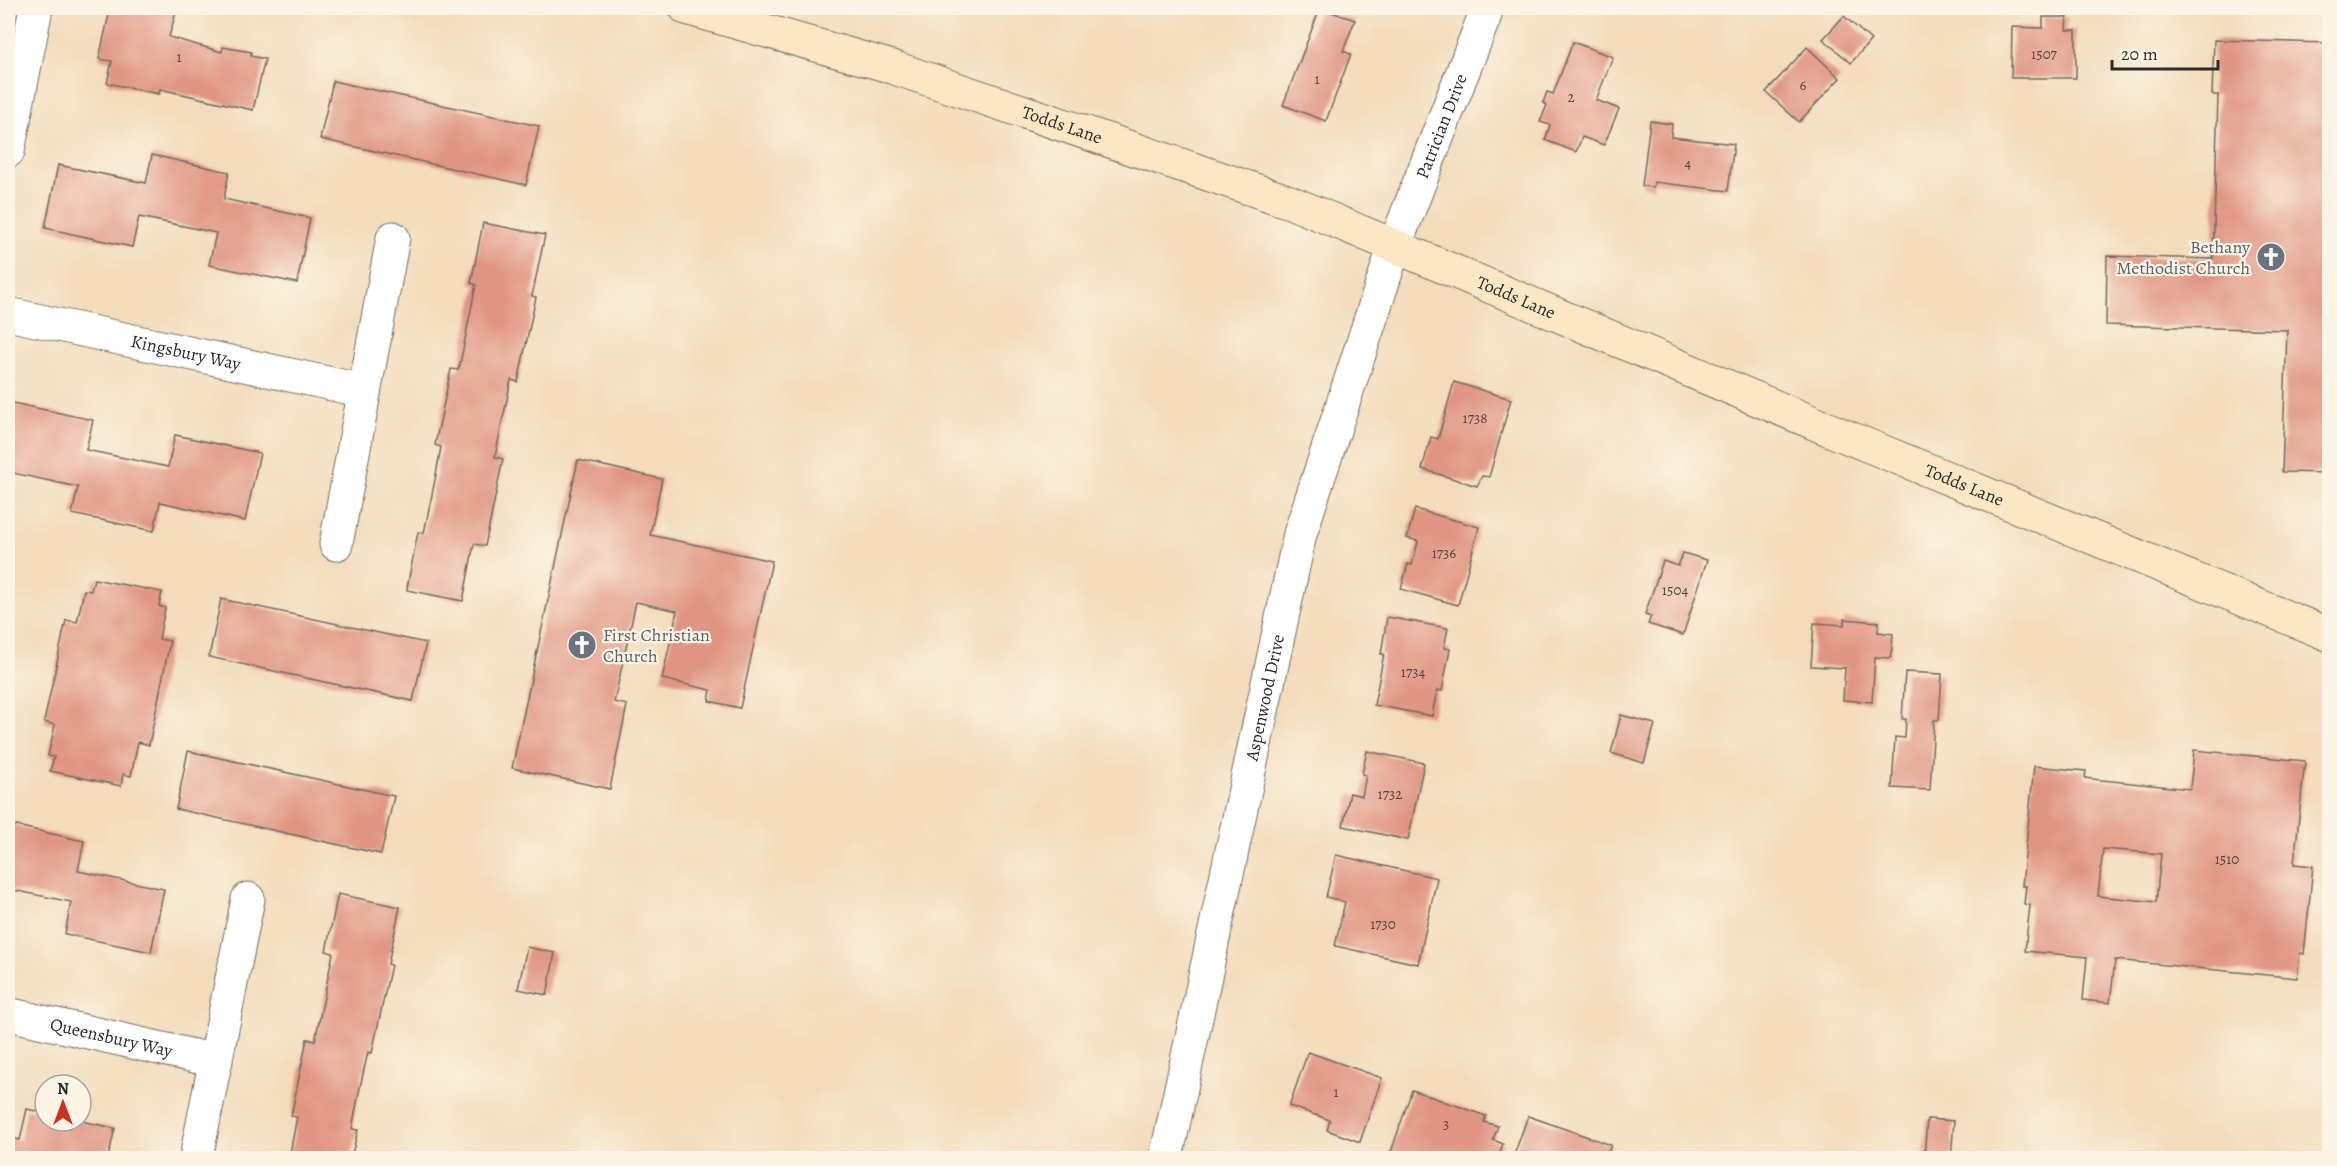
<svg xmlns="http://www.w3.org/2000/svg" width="2337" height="1166" viewBox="0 0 2337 1166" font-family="Alegreya,serif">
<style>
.building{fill:#e19583;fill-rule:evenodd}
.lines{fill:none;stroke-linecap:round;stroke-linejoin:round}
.minor-casing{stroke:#71695d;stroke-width:35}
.secondary-casing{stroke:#71695d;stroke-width:35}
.minor{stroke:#fff;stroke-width:33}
.secondary{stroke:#fbe7c3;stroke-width:33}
.labels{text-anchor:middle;stroke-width:4.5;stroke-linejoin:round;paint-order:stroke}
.number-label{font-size:15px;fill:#584641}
.street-label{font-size:18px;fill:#2b2b2b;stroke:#fcf5e5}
.worship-label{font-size:18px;fill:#5b616d;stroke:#fcf5e5;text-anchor:end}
</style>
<rect width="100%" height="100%" fill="#fcf5e5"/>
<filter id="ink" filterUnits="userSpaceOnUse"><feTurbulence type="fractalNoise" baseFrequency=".0167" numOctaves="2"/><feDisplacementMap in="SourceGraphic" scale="12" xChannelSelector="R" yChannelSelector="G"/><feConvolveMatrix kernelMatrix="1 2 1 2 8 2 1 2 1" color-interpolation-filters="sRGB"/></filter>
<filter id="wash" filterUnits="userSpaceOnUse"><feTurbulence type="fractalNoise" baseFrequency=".008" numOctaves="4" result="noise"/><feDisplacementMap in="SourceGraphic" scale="24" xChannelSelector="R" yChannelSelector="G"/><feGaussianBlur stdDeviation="1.35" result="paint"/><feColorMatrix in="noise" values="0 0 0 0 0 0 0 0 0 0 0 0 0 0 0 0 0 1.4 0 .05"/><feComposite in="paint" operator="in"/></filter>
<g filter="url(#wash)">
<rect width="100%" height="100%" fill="#f3dbbb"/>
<g id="blocks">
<!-- building -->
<g class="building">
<polygon points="124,8 177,8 169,37 222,52 223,47 251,52 251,56 265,59 253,110 160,89 159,94 107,83 112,61 99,59 110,10 123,12"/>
<polygon points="1320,8 1355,20 1343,51 1351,54 1326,121 1283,105"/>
<polygon points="1844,16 1871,40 1851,63 1823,39"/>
<polygon points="2043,17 2067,17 2066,30 2076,30 2076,78 2011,78 2012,27 2043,28"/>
<polygon points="2214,40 2330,43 2330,473 2282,472 2287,330 2106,325 2107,256 2213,259 2218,95 2212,95"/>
<polygon points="1573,42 1613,57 1596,100 1619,109 1604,145 1582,137 1576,152 1545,140 1550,125 1540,122 1547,105 1543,103 1547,92 1553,94"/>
<polygon points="1807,47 1840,78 1799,122 1766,92"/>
<polygon points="333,81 539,126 526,185 320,139"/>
<polygon points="1650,121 1672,124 1671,137 1734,144 1728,191 1654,182 1653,187 1642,186"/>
<polygon points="152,155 229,172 224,199 310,218 297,283 209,265 216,233 193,228 139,217 132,247 45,228 58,165 146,183"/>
<polygon points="483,223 545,235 532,296 536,297 518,382 511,380 495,457 503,459 485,546 474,544 463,601 407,590 407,588 418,532 424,533 435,480 441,447 435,445 451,369 458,370 460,364 476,285 471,283"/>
<polygon points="1454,382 1511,399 1489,477 1482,476 1477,486 1422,469 1431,437 1438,439"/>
<polygon points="8,402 93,420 86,450 168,467 175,435 260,453 245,521 160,502 154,531 72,514 78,487 8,472"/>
<polygon points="578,460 662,479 650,535 772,561 740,708 709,701 711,690 662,679 677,611 636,602 614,702 627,705 610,789 512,768"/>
<polygon points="1415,509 1479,527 1458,605 1401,589 1408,564 1412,565 1418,541 1407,538"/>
<polygon points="1683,553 1707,560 1683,635 1648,624 1651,616 1645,614 1663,561 1678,566"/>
<polygon points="94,579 162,592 159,606 165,608 159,639 170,641 149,745 138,742 131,776 123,774 121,786 50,771 54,757 48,756 55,725 44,722 66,620 77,622 84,590 91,591"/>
<polygon points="221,599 426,643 413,701 209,657"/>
<polygon points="1387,617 1448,628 1444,648 1450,649 1442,691 1437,690 1432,716 1374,705 1384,654 1381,654"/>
<polygon points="1844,619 1879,622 1878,632 1893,634 1891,658 1875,657 1872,702 1843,700 1845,668 1811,666 1814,623 1844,625"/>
<polygon points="1905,672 1942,674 1939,720 1934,720 1930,790 1892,788 1895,737 1905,738 1906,719 1902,719"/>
<polygon points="1621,715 1655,724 1644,763 1611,753"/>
<path d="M2194 750 2305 761 2294 864 2313 866 2304 954 2300 953 2297 978 2115 960 2110 1003 2083 1000 2087 957 2025 951 2030 905 2024 904 2026 886H2022L2034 766 2086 771 2085 778 2092 779 2190 789ZM2103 849 2161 854 2156 902 2098 896Z"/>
<polygon points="188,751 394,796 381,854 176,809"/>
<polygon points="1367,751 1424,763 1408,840 1343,826 1350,793 1362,796 1366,775 1362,774"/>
<polygon points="8,824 84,841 78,871 164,889 151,952 65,934 71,902 8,889"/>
<polygon points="1336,855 1437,878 1418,964 1335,946 1345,902 1326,897"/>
<polygon points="338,894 400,907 388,964 391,965 372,1053 368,1052 360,1087 352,1129 358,1130 351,1158 289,1158 297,1117 291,1116 307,1039 315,1041 333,953 326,951"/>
<polygon points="527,947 555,953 547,995 518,989"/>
<polygon points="1308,1052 1382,1078 1360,1142 1327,1130 1330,1120 1289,1106"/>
<polygon points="1412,1090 1486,1116 1484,1122 1498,1126 1493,1140 1503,1144 1498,1158 1408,1158 1391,1152"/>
<polygon points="27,1109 45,1113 45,1121 81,1121 115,1128 108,1158 8,1158 8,1137 20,1140"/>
<polygon points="1528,1116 1611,1145 1606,1158 1513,1158"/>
<polygon points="1927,1119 1954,1121 1951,1158 1924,1158"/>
</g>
</g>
</g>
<g filter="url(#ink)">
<use href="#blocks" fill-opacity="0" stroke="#71695d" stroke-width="1.5"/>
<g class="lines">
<!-- minor casing -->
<g class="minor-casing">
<g id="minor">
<polyline points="8,151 36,8"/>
<path id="s1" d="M8 314 364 391"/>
<polyline points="336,544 393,238"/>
<path id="s2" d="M8 1014 216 1061"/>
<polyline points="196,1158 248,899"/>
<path id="s3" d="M1166 1158 1300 534 1395 245 1485 15 1486 8"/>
</g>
</g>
<!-- secondary casing -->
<g class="secondary-casing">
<g id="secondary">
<path id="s4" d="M686 8 889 66 1290 202 1840 434 2330 635"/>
</g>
</g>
<!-- minor -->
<use href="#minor" class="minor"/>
<!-- secondary -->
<use href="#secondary" class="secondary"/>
</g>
</g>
<!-- icons -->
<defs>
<g id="church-disc" transform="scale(1.5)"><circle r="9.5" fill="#6b7280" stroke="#fcf5e5"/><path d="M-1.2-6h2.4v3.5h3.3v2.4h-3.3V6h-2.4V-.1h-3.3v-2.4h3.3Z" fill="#fff"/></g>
</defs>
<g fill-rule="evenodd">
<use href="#church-disc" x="2271" y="257"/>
<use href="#church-disc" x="582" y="645"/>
</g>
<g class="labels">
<!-- number labels -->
<g class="number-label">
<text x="2044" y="59">1507</text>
<text x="179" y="62">1</text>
<text x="1317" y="84">1</text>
<text x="1803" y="90">6</text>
<text x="1571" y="102">2</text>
<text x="1688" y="168">4</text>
<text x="1475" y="423">1738</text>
<text x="1444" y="558">1736</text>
<text x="1675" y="595">1504</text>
<text x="1413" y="677">1734</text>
<text x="1390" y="799">1732</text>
<text x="2227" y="864">1510</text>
<text x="1383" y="929">1730</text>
<text x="1336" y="1097">1</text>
<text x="1446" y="1129">3</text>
</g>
<!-- street labels -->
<g class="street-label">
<text dy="6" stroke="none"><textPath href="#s4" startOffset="394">Todds Lane</textPath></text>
<text dy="6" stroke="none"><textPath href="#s3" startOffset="1070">Patrician Drive</textPath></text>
<text dy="6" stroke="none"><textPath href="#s4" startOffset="880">Todds Lane</textPath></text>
<text dy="6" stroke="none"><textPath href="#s1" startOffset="182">Kingsbury Way</textPath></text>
<text dy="6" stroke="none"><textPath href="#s4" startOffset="1366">Todds Lane</textPath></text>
<text dy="6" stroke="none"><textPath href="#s3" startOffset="471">Aspenwood Drive</textPath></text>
<text dy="6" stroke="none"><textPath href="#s2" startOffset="106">Queensbury Way</textPath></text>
</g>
<!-- worship labels -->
<g class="worship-label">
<text x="2250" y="253">Bethany<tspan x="2250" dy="21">Methodist Church</tspan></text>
<text x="603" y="641" text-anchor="start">First Christian<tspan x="603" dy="21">Church</tspan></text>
</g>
</g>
<!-- margin -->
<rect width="2337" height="1166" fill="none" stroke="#fcf5e5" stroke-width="30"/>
<!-- north arrow -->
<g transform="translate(63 1103)"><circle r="28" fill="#fcf5e5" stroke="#a8a49b" stroke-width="1.5"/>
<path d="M0-4.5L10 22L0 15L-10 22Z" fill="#c8321e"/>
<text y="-9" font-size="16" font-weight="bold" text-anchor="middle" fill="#2b2b2b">N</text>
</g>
<!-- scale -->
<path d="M2112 60v9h106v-9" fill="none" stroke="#2b2b2b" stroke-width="3"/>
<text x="2121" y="60" font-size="18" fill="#2b2b2b" stroke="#fcf5e5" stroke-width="4.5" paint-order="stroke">20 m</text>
</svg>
